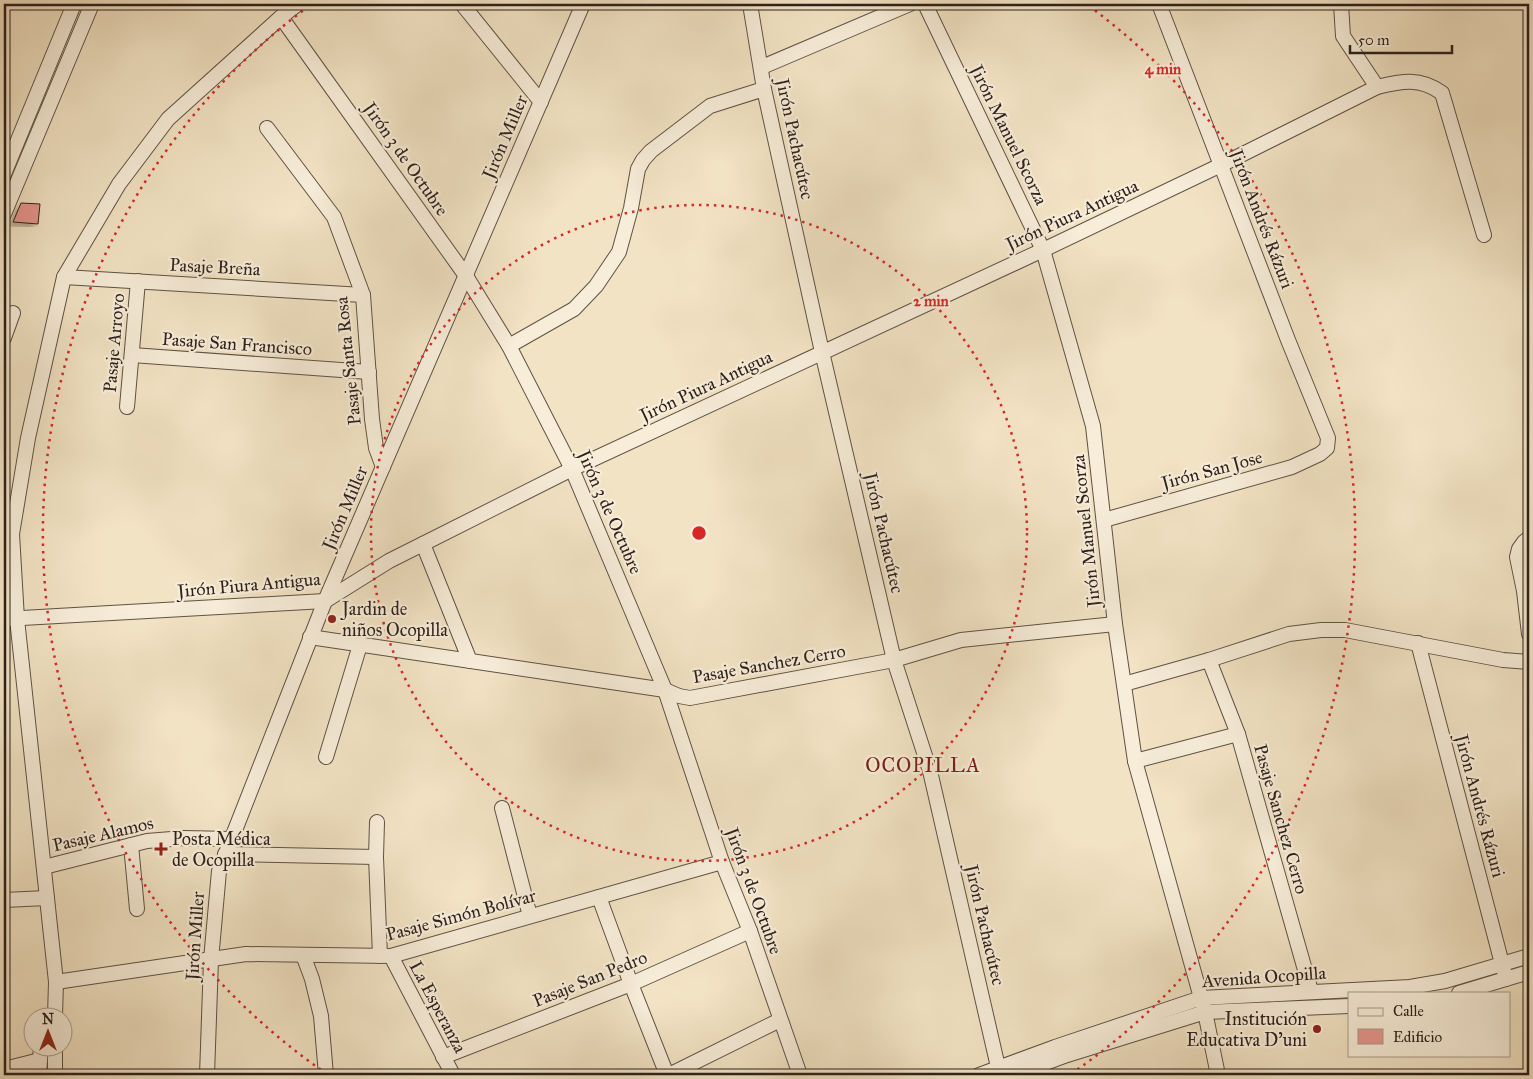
<svg xmlns="http://www.w3.org/2000/svg" width="1533" height="1079" viewBox="0 0 1533 1079" font-family="'IM FELL Great Primer',serif">
<style>
.building{fill:#e6968d;stroke:#2d211c;filter:url(#shadow)}
.lines{fill:none;stroke-linecap:round;stroke-linejoin:round}
.minor-casing{stroke:#5e5246;stroke-width:16}
.minor{stroke:#f7edd9;stroke-width:14}
.ring{fill:none;stroke:#d62828;stroke-width:2.5;stroke-dasharray:2.5 5}
.poi-dot{fill:#8f2418;stroke:#f7edd9;stroke-width:2}
.labels{text-anchor:middle;stroke-width:4.5;stroke-linejoin:round;paint-order:stroke}
.street-label{font-size:18px;fill:#2d211c;stroke:#f7edd9}
.poi-label{font-size:18px;fill:#2d211c;stroke:#f7edd9;text-anchor:start}
.quarter-label{font-size:20px;letter-spacing:1px;fill:#7a1f14;stroke:#f7edd9}
.centre{fill:#d62828;stroke:#f7edd9;stroke-width:2.5}
.ring-label{font-size:15px;text-anchor:middle;font-weight:bold;fill:#d62828;stroke:#f7edd9;stroke-width:4.5;stroke-linejoin:round;paint-order:stroke}
</style>
<defs>
<filter id="shadow"><feDropShadow dx="-4.5" dy="4.5" stdDeviation="2.5" flood-color="#0004"/></filter>
</defs>
<rect width="100%" height="100%" fill="#f2e3c4"/>
<filter id="stains"><feTurbulence type="fractalNoise" baseFrequency=".004" numOctaves="4"/><feColorMatrix values="0 0 0 0 .2 0 0 0 0 .09 0 0 0 0 .02 0 0 0 .5 -.17"/></filter>
<radialGradient id="worn" r=".72"><stop offset=".6" stop-color="#630" stop-opacity="0"/><stop offset="1" stop-color="#630" stop-opacity=".3"/></radialGradient>
<!-- building -->
<polygon class="building" points="21,203 40,204 38,224 13,222"/>
<g class="lines">
<!-- minor casing -->
<g class="minor-casing">
<g id="minor">
<polyline points="462,4 541,102"/>
<polyline points="750,4 764,89 822,352 894,660 930,771 998,1067"/>
<polyline points="925,4 1043,250 1093,426 1115,624 1135,761 1205,1012 1218,1075"/>
<polyline points="1341,4 1343,36 1377,87"/>
<polyline points="281,17 466,276 509,346 572,469 665,690 722,862 750,931 800,1075"/>
<polyline points="762,67 910,4"/>
<polyline points="267,128 334,217 363,295 372,419 376,448 383,467"/>
<polyline points="4,174 74,4"/>
<polyline points="4,214 92,4"/>
<polyline points="64,277 363,295"/>
<polyline points="4,338 13,313"/>
<polyline points="509,346 574,309 596,286 619,252 631,208 638,169 643,160 651,151 710,106 764,89"/>
<polyline points="132,355 369,372"/>
<polyline points="127,407 138,281"/>
<polyline points="1104,520 1292,467 1320,454 1327,448 1328,438 1288,340 1159,4"/>
<polyline points="1529,538 1524,542 1519,549 1517,557 1524,591 1529,634"/>
<polyline points="423,544 470,661"/>
<path d="M4 619 325 601 389 561 572 469 1043 250 1221 165 1377 87C1402 81 1420 77 1442 93L1484 235"/>
<polyline points="310,637 665,690 679,696 690,698 894,660 961,640 1115,624"/>
<polyline points="1418,643 1506,979"/>
<polyline points="1209,660 1238,734 1311,991"/>
<polyline points="1124,684 1209,660 1289,634 1321,630 1345,630 1503,660 1529,662"/>
<polyline points="326,757 360,645"/>
<polyline points="1135,761 1238,734"/>
<polyline points="502,808 530,916"/>
<polyline points="377,822 376,857 380,956"/>
<polyline points="131,845 137,909"/>
<polyline points="225,854 376,857"/>
<polyline points="44,867 147,841 184,838 231,839"/>
<polyline points="599,897 631,984 667,1075"/>
<polyline points="4,900 47,898"/>
<polyline points="303,955 312,979 321,1016 326,1075"/>
<polyline points="391,956 453,1075"/>
<polyline points="56,982 246,954 391,956 722,862"/>
<polyline points="1459,993 1529,972"/>
<polyline points="55,1016 56,982 17,619 12,534 28,438 64,277 119,184 168,119 281,17 298,4"/>
<polyline points="443,1057 631,984 750,931"/>
<polyline points="4,1072 8,1068 40,1060"/>
<polyline points="39,1075 41,1046"/>
<polyline points="55,1075 55,1046"/>
<polyline points="207,1075 211,960 219,871 325,601 583,4"/>
<polyline points="669,1075 780,1020"/>
<polyline points="979,1075 1055,1047 1201,998 1410,987 1445,981 1529,956"/>
<polyline points="1013,1075 1067,1055 1205,1012 1349,1006"/>
</g>
</g>
<!-- minor -->
<use href="#minor" class="minor"/>
</g>
<!-- distance rings -->
<g class="ring">
<circle cx="699" cy="533" r="328"/>
<path d="M327 1074A656 656 0 0 1 309 6M1089 6A656 656 0 0 1 1071 1074"/>
</g>
<!-- markers -->
<g class="poi-dot">
<circle cx="332" cy="619" r="5"/>
<path d="M158.5 841.5h5v5h5v5h-5v5h-5v-5h-5v-5h5z"/>
<circle cx="1317" cy="1029" r="5"/>
</g>
<g class="labels">
<!-- street labels -->
<g class="street-label">
<text transform="translate(1009 135) rotate(64)" y="6">Jirón Manuel Scorza</text>
<text transform="translate(505 137) rotate(-67)" y="6">Jirón Miller</text>
<text transform="translate(795 139) rotate(78)" y="6">Jirón Pachacútec</text>
<text transform="translate(406 159) rotate(55)" y="6">Jirón 3 de Octubre</text>
<text transform="translate(1072 215) rotate(-25)" y="6">Jirón Piura Antigua</text>
<text transform="translate(1262 219) rotate(69)" y="6">Jirón Andrés Rázuri</text>
<text transform="translate(215 267) rotate(3)" y="6">Pasaje Breña</text>
<text transform="translate(114 343) rotate(-85)" y="6">Pasaje Arroyo</text>
<text transform="translate(237 344) rotate(4)" y="6">Pasaje San Francisco</text>
<text transform="translate(348 361) rotate(-96)" y="6">Pasaje Santa Rosa</text>
<text transform="translate(706 386) rotate(-25)" y="6">Jirón Piura Antigua</text>
<text transform="translate(1212 470) rotate(-15)" y="6">Jirón San Jose</text>
<text transform="translate(345 508) rotate(-67)" y="6">Jirón Miller</text>
<text transform="translate(610 512) rotate(66)" y="6">Jirón 3 de Octubre</text>
<text transform="translate(1086 531) rotate(-96)" y="6">Jirón Manuel Scorza</text>
<text transform="translate(884 533) rotate(77)" y="6">Jirón Pachacútec</text>
<text transform="translate(249 585) rotate(-5)" y="6">Jirón Piura Antigua</text>
<text transform="translate(769 664) rotate(-10)" y="6">Pasaje Sanchez Cerro</text>
<text transform="translate(1480 806) rotate(75)" y="6">Jirón Andrés Rázuri</text>
<text transform="translate(1281 819) rotate(74)" y="6">Pasaje Sanchez Cerro</text>
<text transform="translate(103 834) rotate(-13)" y="6">Pasaje Alamos</text>
<text transform="translate(754 891) rotate(70)" y="6">Jirón 3 de Octubre</text>
<text transform="translate(461 915) rotate(-15)" y="6">Pasaje Simón Bolívar</text>
<text transform="translate(985 925) rotate(77)" y="6">Jirón Pachacútec</text>
<text transform="translate(195 936) rotate(-86)" y="6">Jirón Miller</text>
<text transform="translate(1264 977) rotate(-4)" y="6">Avenida Ocopilla</text>
<text transform="translate(590 979) rotate(-22)" y="6">Pasaje San Pedro</text>
<text transform="translate(438 1007) rotate(62)" y="6">La Esperanza</text>
</g>
<!-- poi labels -->
<g class="poi-label">
<text x="342" y="615">Jardin de<tspan x="342" dy="21">niños Ocopilla</tspan></text>
<text x="172" y="845">Posta Médica<tspan x="172" dy="21">de Ocopilla</tspan></text>
<text x="1307" y="1025" text-anchor="end">Institución<tspan x="1307" dy="21">Educativa D'uni</tspan></text>
</g>
<!-- quarter labels -->
<g class="quarter-label">
<text x="923" y="772">OCOPILLA</text>
</g>
</g>
<circle cx="699" cy="533" r="8" class="centre"/>
<g class="ring-label">
<text x="1163" y="74">4 min</text>
<text x="931" y="306">2 min</text>
</g>
<!-- margin -->
<rect width="1533" height="1079" fill="none" stroke="#f2e3c4" stroke-width="20"/>
<rect x="5" y="5" width="1523" height="1069" fill="none" stroke="#2d211c" stroke-width="2.5"/>
<rect x="10" y="10" width="1513" height="1059" fill="none" stroke="#2d211c"/>
<!-- legend -->
<rect x="1348" y="992" width="162" height="65" fill="#f7edd9" stroke="#a69b8d"/>
<rect x="1358" y="1008" width="25" height="8" fill="#f7edd9" stroke="#a69b8d"/>
<text x="1393" y="1016" font-size="15" fill="#2d211c">Calle</text>
<rect x="1358" y="1029" width="25" height="15" fill="#e6968d" stroke="#a69b8d"/>
<text x="1393" y="1042" font-size="15" fill="#2d211c">Edificio</text>
<!-- north arrow -->
<g transform="translate(48 1032)"><circle r="24" fill="#f7edd9" stroke="#a69b8d"/>
<path d="M0-4L9 19L0 12L-9 19Z" fill="#8f2418"/>
<text y="-8" font-size="14" font-weight="bold" text-anchor="middle" fill="#2d211c">N</text>
</g>
<!-- scale -->
<path d="M1350 45v8h102v-8" fill="none" stroke="#2d211c" stroke-width="2.5"/>
<text x="1358" y="45" font-size="15" fill="#2d211c" stroke="#f7edd9" stroke-width="4" paint-order="stroke">50 m</text>
<rect width="100%" height="100%" filter="url(#stains)"/>
<rect width="100%" height="100%" fill="url(#worn)"/>
</svg>
